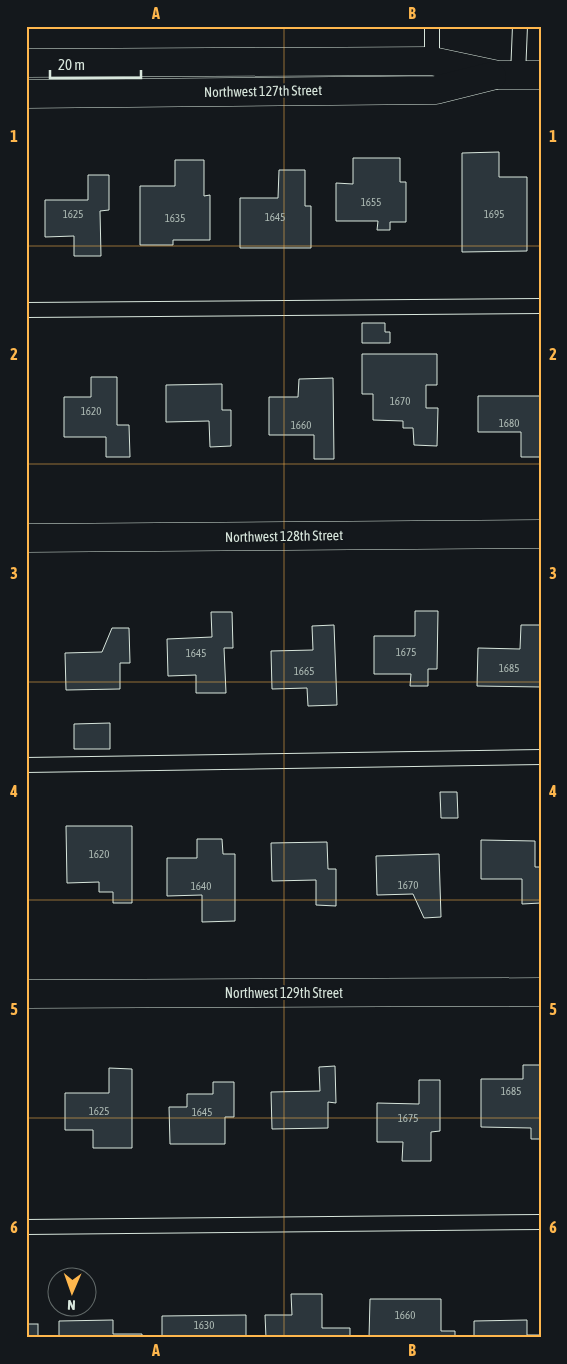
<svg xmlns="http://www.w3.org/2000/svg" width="567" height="1364" viewBox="0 0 567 1364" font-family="'Asap Condensed',sans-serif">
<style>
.building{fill:#2c363c;stroke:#d8e6dc}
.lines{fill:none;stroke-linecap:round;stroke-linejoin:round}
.lane-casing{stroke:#d8e6dc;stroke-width:16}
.street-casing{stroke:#d8e6dc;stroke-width:29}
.secondary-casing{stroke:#d8e6dc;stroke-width:29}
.lane{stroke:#14181c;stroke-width:14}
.street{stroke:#14181c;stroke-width:28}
.secondary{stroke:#14181c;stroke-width:28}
.grid{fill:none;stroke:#ffb74d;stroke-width:1;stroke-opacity:0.55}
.labels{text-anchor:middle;stroke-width:4;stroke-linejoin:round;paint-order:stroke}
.number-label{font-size:11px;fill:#adbab4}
.street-label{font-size:14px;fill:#d8e6dc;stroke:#14181c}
.neatline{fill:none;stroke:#ffb74d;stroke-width:2}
.grid-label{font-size:16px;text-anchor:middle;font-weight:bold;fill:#ffb74d}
</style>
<rect width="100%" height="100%" fill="#14181c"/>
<!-- building -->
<g class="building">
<polygon points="499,152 499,177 527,177 527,251 462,252 462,153"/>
<polygon points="353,158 400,158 400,182 406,182 406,222 390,222 390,230 377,230 378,221 336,221 336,183 353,184"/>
<polygon points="175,160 204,160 204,196 210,195 210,240 173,240 173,245 140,245 140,186 175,186"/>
<polygon points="279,170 305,170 305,206 311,206 311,248 240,248 240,198 278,198"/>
<polygon points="88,175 109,175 109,210 100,211 101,256 74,256 74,236 45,237 45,200 88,200"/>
<polygon points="362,323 385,323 385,332 390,332 390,343 362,343"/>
<polygon points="362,354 437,354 437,385 426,385 426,408 438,408 437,446 414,445 413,428 403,428 403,421 373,420 373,394 362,394"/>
<polygon points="91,377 117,377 117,425 129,425 130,457 106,457 106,437 64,437 64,397 91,397"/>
<polygon points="333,378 334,459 314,459 314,435 269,435 269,397 298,397 299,379"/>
<polygon points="222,384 222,410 231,410 231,446 210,447 209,421 166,422 166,385"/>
<polygon points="478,396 541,396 541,457 521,457 521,432 478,432"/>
<polygon points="415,611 438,611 437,669 428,669 428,686 410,686 411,674 374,674 374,636 415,636"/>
<polygon points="211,612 232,612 233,648 224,648 226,693 196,693 196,675 168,676 167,639 212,637"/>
<polygon points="334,625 337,705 308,706 307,688 272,689 271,651 313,650 312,626"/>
<polygon points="521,625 541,625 541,687 477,686 478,648 520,649"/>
<polygon points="112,628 129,628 130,663 120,663 120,689 66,690 65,653 102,652"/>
<polygon points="110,723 110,749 74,749 74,724"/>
<polygon points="440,792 457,792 458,818 441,818"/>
<polygon points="66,826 132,826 132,903 113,903 113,892 99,892 99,882 67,883"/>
<polygon points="197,839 222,839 223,854 235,854 235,921 202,922 202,895 167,896 167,858 197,858"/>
<polygon points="481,840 535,841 535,867 541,867 541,903 522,904 522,879 481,879"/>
<polygon points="327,842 328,869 336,869 336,906 316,905 316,880 272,881 271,843"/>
<polygon points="439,854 441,917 424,918 413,894 377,895 376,856"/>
<polygon points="523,1065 541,1065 541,1139 531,1139 531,1128 481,1127 481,1079 523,1079"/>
<polygon points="335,1066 336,1103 328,1102 328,1128 272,1129 271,1092 320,1091 319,1067"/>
<polygon points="109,1068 132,1069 132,1148 93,1148 93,1130 65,1130 65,1093 109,1093"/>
<polygon points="419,1080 440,1080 440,1131 431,1132 431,1161 402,1161 403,1142 377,1142 377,1103 419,1104"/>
<polygon points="213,1082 234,1082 234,1117 225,1117 225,1144 170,1144 169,1107 187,1107 187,1094 213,1094"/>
<polygon points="291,1294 322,1294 322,1328 350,1328 350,1338 266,1338 265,1315 292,1315"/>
<polygon points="370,1299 441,1299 441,1331 455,1331 455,1338 369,1338"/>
<polygon points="246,1315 246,1338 162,1338 162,1316"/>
<polygon points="113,1320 113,1334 142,1334 142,1338 59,1338 59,1321"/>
<polygon points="527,1320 527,1335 541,1335 541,1338 474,1338 474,1321"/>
<rect x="26" y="1324" width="12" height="14"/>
</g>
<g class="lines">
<!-- lane casing -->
<g class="lane-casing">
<g id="lane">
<polyline points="432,61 432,26"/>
<polyline points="518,75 520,26"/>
<polyline points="26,310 541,306"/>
<polyline points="26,765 541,757"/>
<polyline points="26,1227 541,1222"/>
</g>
</g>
<!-- street casing -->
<g class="street-casing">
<g id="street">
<polyline points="26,538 541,534"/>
<polyline points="26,994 541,992"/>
</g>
</g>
<!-- secondary casing -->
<g class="secondary-casing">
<g id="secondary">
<polyline points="26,63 432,61 498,75 541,75"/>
<polyline points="26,94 436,90 492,76"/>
</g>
</g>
<!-- lane -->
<use href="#lane" class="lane"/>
<!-- street -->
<use href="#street" class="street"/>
<!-- secondary -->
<use href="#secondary" class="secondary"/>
</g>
<!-- grid -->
<path class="grid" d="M284 26V1338M26 246H541M26 464H541M26 682H541M26 900H541M26 1118H541"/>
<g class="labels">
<!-- number labels -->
<g class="number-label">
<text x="371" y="206">1655</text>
<text x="73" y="218">1625</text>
<text x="494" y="218">1695</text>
<text x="275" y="221">1645</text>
<text x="175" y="222">1635</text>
<text x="400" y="405">1670</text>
<text x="91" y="415">1620</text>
<text x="509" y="427">1680</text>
<text x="301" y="429">1660</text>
<text x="406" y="656">1675</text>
<text x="196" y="657">1645</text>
<text x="509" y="672">1685</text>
<text x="304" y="675">1665</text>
<text x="99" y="858">1620</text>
<text x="408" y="889">1670</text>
<text x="201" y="890">1640</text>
<text x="511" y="1095">1685</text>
<text x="99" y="1115">1625</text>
<text x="202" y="1116">1645</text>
<text x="408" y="1122">1675</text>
<text x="405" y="1319">1660</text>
<text x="204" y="1329">1630</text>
</g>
<!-- street labels -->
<g class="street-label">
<text transform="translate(263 91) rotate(-1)" y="5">Northwest 127th Street</text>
<text transform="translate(284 536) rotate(-1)" y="5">Northwest 128th Street</text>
<text x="284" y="998">Northwest 129th Street</text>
</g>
</g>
<!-- border -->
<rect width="567" height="1364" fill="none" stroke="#14181c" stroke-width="55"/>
<!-- north arrow -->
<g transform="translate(72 1292) rotate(182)"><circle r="24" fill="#14181c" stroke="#626a69"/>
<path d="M0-4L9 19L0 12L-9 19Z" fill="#ffb74d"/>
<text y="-8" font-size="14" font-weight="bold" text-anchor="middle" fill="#d8e6dc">N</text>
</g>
<!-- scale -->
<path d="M50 70v8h91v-8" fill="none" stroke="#d8e6dc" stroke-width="2.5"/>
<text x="58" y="70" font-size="15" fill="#d8e6dc" stroke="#14181c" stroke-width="4" paint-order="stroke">20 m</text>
<rect x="28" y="28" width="512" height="1308" class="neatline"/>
<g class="grid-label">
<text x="156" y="19">A</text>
<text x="412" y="19">B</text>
<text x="14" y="142">1</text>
<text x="553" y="142">1</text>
<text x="14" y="360">2</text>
<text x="553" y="360">2</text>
<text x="14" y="579">3</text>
<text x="553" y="579">3</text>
<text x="14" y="797">4</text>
<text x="553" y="797">4</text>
<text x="14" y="1015">5</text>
<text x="553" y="1015">5</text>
<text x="14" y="1233">6</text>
<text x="553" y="1233">6</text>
<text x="156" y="1356">A</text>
<text x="412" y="1356">B</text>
</g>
</svg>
